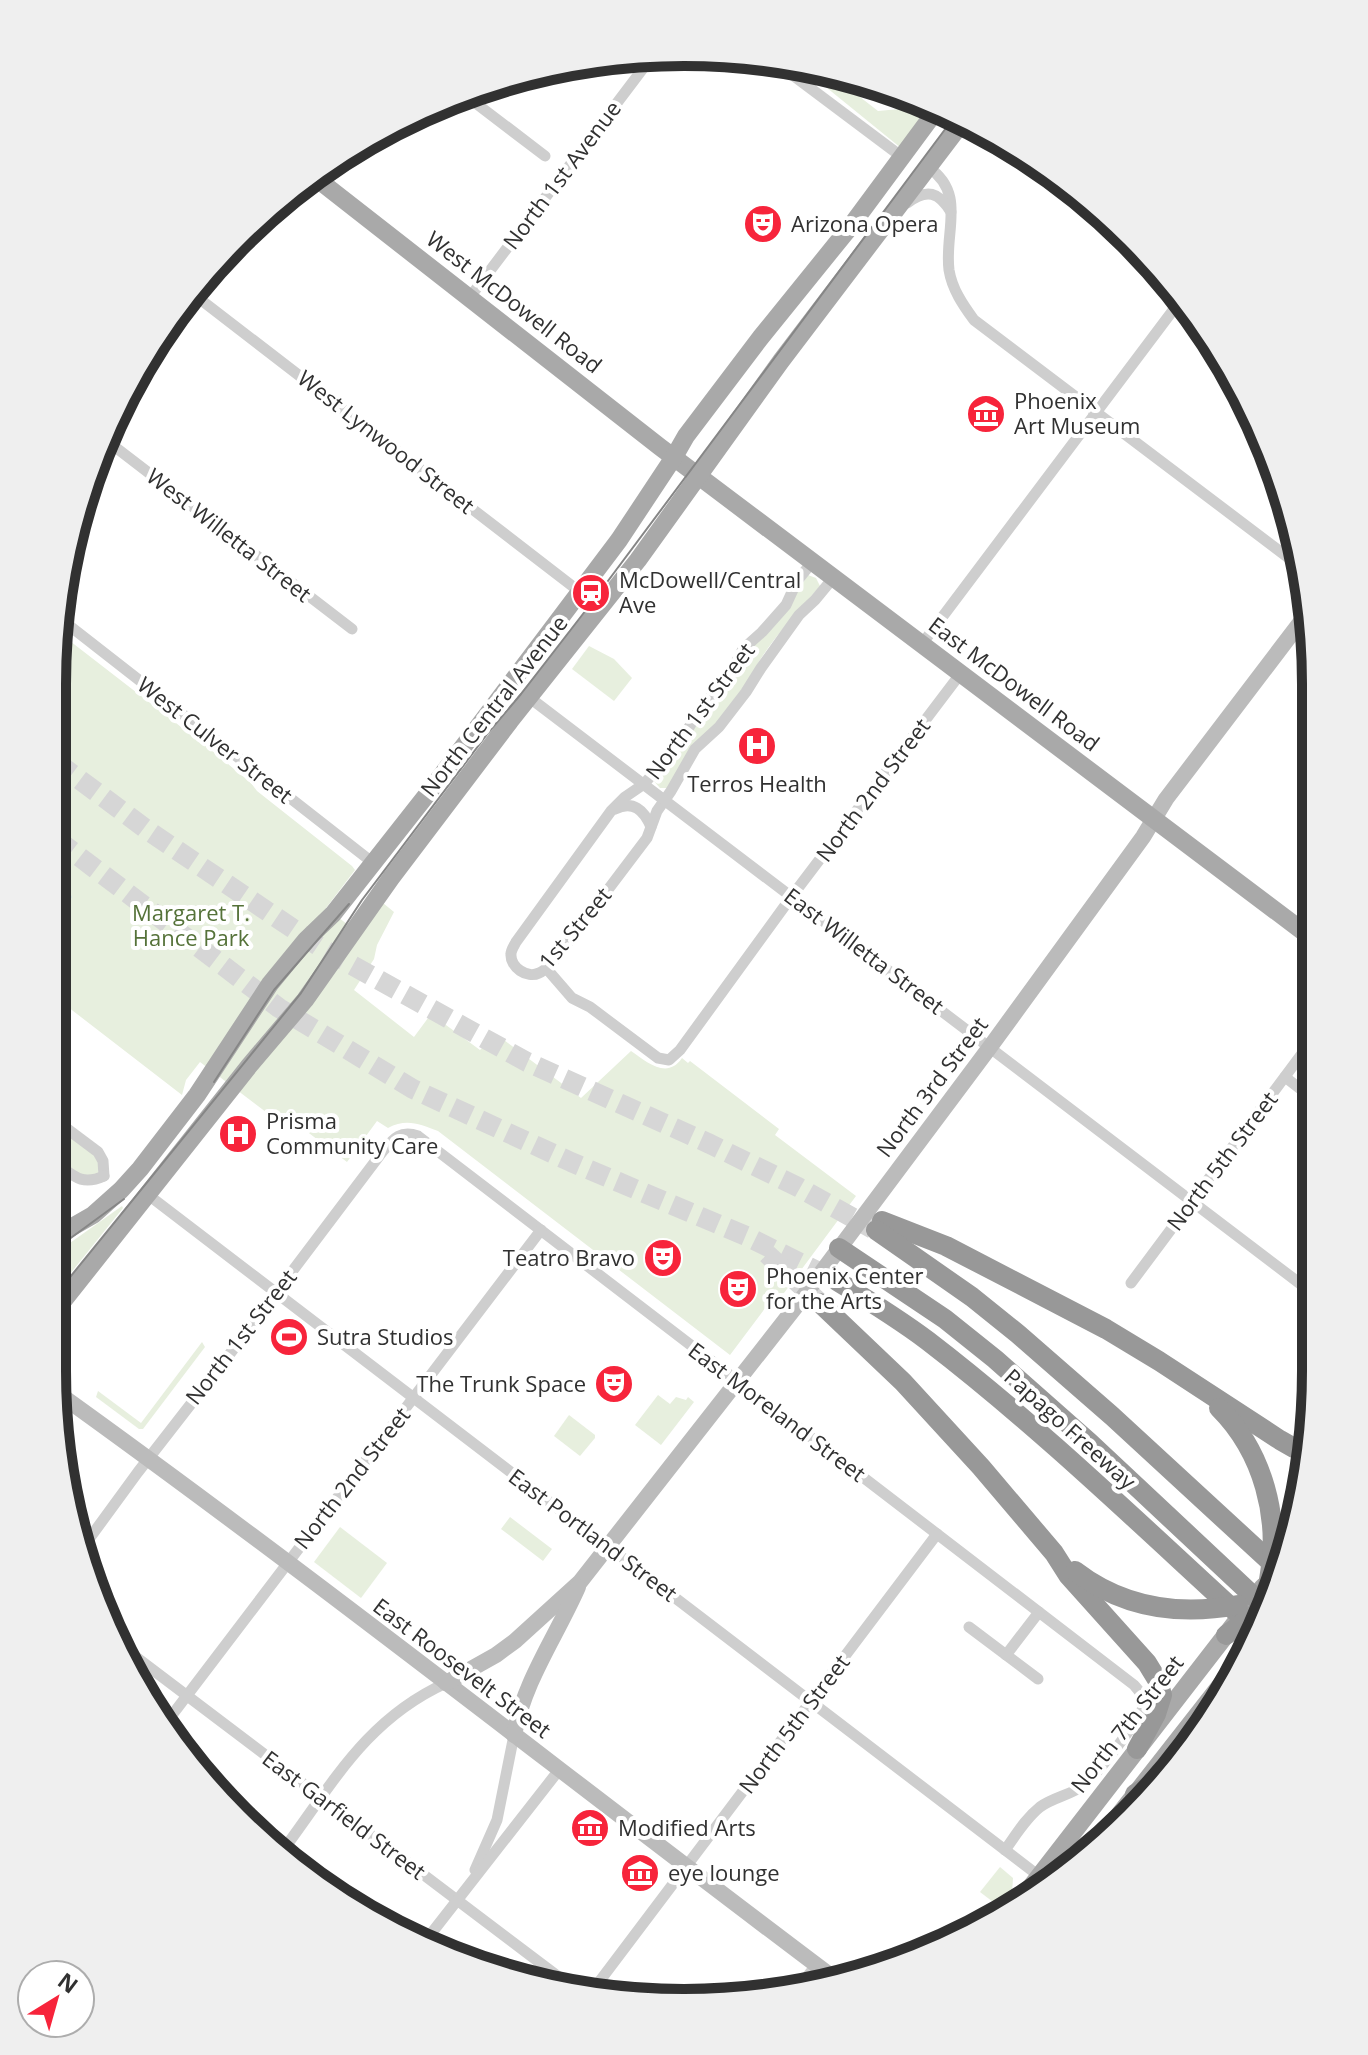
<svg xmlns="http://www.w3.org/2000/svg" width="1368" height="2055" viewBox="0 0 1368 2055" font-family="'Open Sans',sans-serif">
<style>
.green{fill:#e7efde}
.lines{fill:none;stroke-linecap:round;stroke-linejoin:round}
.stream{stroke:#c8e2f0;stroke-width:3}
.highway-tunnel{stroke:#d6d6d6;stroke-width:20;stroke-dasharray:20 10;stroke-linecap:butt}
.street{stroke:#cecece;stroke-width:11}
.secondary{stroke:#bbb;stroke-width:16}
.primary{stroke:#a9a9a9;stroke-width:18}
.highway{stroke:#989898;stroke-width:20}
.tram{stroke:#868686;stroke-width:2}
.labels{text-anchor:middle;stroke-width:8;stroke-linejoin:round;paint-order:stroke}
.street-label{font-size:22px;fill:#313131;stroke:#fff}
.poi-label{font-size:22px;fill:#313131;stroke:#fff;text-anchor:start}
.park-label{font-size:22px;fill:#557239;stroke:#fff}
.rim{fill:none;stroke:#313131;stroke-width:10}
</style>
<rect width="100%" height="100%" fill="#fff"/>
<!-- green -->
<g class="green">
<polygon points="822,70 840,75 842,83 878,111 910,108 914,104 913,97 931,106 901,148 816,79"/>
<path d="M808 575 816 578 820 586C794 617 762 648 747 685L667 788H660L652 779 744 654 791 600Z"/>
<path d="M57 631 216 754 251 783 257 791 352 866 355 870 326 908 360 934 383 903 394 912 377 945 374 959 354 990 414 1037 431 1014 480 1050 496 1034 581 1098 631 1051C647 1062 667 1080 682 1058L688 1063 690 1061 779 1129 775 1135 856 1196 784 1293 775 1295 730 1355 438 1131C420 1124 406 1118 388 1128L377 1121 347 1162 297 1124 291 1131 200 1062 186 1080 182 1095 55 997Z"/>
<polygon points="589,646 614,659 632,678 614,701 572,669"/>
<polygon points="54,1124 96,1156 101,1162 98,1173 87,1179 54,1156"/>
<polygon points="122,1206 123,1208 53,1295 53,1255"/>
<polygon points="202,1342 205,1347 143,1429 139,1429 96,1397 98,1391 141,1423"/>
<polygon points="658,1395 670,1404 676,1397 686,1400 688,1397 694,1402 661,1445 635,1425"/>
<polygon points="569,1415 595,1435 595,1438 580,1456 554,1436"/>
<polygon points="510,1517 552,1549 543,1561 501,1529"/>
<polygon points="340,1527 387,1563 361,1598 314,1562"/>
<polygon points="1000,1867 1013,1878 1012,1893 1001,1908 980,1892"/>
</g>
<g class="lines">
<!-- stream -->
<polyline class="stream" points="55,887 69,893 70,897 64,914 65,922"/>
<!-- highway-tunnel -->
<g class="highway-tunnel">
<polyline points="56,762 150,832 323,949 527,1062 710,1144 798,1187 873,1229"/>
<polyline points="56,839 279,1008 413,1089 571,1162 746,1236 835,1280"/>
<polyline points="767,1254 820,1303"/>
</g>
<!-- street -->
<g class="street">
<polyline points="770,58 902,157"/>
<polyline points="465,95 545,156"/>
<path d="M928 167C967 193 944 232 949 270 952 289 963 305 974 320L1302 568"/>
<path d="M907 203C927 188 939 192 951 212"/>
<polyline points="192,293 580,592"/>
<polyline points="470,297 654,54"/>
<polyline points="106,440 352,629"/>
<path d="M813 561 797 581 786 605 762 632 743 649 728 678 701 707 681 741 644 784 625 797 611 811 516 942C514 946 511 950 511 954 510 967 527 979 539 973 545 971 549 965 554 961L647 838 657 811 671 791 695 749 719 727 746 692 761 668 799 615 815 600 834 577"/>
<polyline points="57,616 372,862"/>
<polyline points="922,644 1183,297"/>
<polyline points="530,698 1311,1292"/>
<path d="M615 809C633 800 644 810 651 827"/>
<polyline points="546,968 572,998 590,1007 658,1058 669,1060 680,1050 792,896 961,673"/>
<polyline points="1285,1077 1312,1098"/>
<polyline points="54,1119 98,1152 103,1161 104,1176"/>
<path d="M53 1161C72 1174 80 1187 104 1176"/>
<polyline points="147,1194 1039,1876"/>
<polyline points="1131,1283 1313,1039"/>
<path d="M81 1550 138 1472 229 1355 383 1151C394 1138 401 1130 418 1136L1134 1685C1140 1692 1145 1697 1143 1706 1142 1717 1094 1778 1084 1785 1071 1795 1054 1797 1040 1807 1025 1819 1016 1835 1005 1850"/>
<polyline points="969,1627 1038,1679"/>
<polyline points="120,1645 568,1984"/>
<polyline points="1006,1655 1039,1612"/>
<polyline points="163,1727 541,1230"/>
<path d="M281 1853C332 1785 365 1720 446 1683"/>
<polyline points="475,1870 497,1820 514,1735"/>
<polyline points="423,1944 559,1770"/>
<polyline points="800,1986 816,1965"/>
<polyline points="593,1990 937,1534"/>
</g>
<!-- secondary -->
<g class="secondary">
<path d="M55 1391C321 1582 578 1786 839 1982"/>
<polyline points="446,1683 496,1655 515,1641 580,1582 797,1305 990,1047 1143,837 1166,799 1309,611"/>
<path d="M514 1735C524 1681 556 1637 578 1587"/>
</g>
<!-- primary -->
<g class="primary">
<polyline points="312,175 660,447 1313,939"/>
<polyline points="53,1238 93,1215 121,1190 140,1169 197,1095 270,984 306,940 333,914 429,792 619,540 674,457 686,436 761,337 850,227 938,108"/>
<polyline points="52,1315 249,1066 305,1000 391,878 510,721 638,560 781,361 964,120"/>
<polyline points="1105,1833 1253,1644"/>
<polyline points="1017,1905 1263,1587"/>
</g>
<!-- highway -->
<g class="highway">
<polyline points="882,1221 946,1246 1106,1329 1159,1361 1280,1440 1294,1448 1311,1453"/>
<polyline points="876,1230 972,1297 1018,1334 1112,1416 1276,1567"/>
<polyline points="839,1248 945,1319 995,1359 1090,1443 1264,1606"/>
<path d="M837 1281C868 1300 899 1319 928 1341 1044 1430 1149 1533 1257 1631"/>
<polyline points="820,1303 903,1382 981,1467 1054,1553 1068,1575 1147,1663 1158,1681 1162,1695 1156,1714 1137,1749"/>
<path d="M1219 1408C1263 1452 1281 1518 1269 1580 1264 1604 1256 1628 1248 1651"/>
<path d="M1075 1571C1123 1608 1179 1616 1238 1605"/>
<polyline points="1226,1635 1255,1614"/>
<polyline points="1135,1794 1153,1783 1184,1750"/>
</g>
<!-- tram -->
<g class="tram">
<polyline points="214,1082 274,990 349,904"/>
<polyline points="53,1251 124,1199"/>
<polyline points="53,1298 301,993 362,900 488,733 521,694 593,601 955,116"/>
</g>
</g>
<!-- icons -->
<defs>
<g id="theatre-disc" transform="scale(2)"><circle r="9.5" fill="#f7243b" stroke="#fff"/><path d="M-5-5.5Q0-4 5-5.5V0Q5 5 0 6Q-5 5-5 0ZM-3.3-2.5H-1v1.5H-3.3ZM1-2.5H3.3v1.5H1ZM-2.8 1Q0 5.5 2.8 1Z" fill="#fff"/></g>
<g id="museum-disc" transform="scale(2)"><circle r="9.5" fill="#f7243b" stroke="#fff"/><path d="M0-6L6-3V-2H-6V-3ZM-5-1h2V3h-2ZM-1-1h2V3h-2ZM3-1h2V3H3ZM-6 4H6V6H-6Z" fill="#fff"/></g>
<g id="station-disc" transform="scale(2)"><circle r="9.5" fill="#f7243b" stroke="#fff"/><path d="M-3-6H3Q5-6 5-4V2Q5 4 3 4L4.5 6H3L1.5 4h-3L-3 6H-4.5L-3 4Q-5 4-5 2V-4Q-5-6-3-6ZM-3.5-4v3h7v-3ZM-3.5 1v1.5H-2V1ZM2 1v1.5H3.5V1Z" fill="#fff"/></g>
<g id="hospital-disc" transform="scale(2)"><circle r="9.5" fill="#f7243b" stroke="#fff"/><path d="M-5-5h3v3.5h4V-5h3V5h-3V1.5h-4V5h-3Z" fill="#fff"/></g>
<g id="stadium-disc" transform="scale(2)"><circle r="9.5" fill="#f7243b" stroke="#fff"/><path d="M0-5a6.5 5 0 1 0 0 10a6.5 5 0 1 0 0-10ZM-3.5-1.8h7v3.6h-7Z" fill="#fff"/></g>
</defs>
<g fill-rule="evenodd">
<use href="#theatre-disc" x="763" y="224"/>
<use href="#museum-disc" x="986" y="414"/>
<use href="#station-disc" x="591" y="593"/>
<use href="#hospital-disc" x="757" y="746"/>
<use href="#hospital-disc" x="238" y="1134"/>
<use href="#theatre-disc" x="663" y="1258"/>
<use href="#theatre-disc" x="738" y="1289"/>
<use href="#stadium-disc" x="289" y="1337"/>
<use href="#theatre-disc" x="614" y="1384"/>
<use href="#museum-disc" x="590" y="1828"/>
<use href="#museum-disc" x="640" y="1873"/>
</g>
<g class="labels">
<!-- street labels -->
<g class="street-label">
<text transform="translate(562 175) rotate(-53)" y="8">North 1st Avenue</text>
<text transform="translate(514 302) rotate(38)" y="8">West McDowell Road</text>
<text transform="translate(386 442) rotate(38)" y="8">West Lynwood Street</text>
<text transform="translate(229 535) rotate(38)" y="8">West Willetta Street</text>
<text transform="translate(1014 684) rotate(37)" y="8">East McDowell Road</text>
<text transform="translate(494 706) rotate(-52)" y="8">North Central Avenue</text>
<text transform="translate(700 711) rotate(-53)" y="8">North 1st Street</text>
<text transform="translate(215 740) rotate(38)" y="8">West Culver Street</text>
<text transform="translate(873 790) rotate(-53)" y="8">North 2nd Street</text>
<text transform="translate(575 928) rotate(-50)" y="8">1st Street</text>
<text transform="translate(864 951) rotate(37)" y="8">East Willetta Street</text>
<text transform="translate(932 1087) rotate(-53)" y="8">North 3rd Street</text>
<text transform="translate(1222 1161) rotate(-53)" y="8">North 5th Street</text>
<text transform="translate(241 1337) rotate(-52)" y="8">North 1st Street</text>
<text transform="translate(777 1412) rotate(37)" y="8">East Moreland Street</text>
<text transform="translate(1070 1429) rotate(42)" y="8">Papago Freeway</text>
<text transform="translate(352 1478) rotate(-52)" y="8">North 2nd Street</text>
<text transform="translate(593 1535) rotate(37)" y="8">East Portland Street</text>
<text transform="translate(462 1668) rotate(37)" y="8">East Roosevelt Street</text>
<text transform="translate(794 1724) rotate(-53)" y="8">North 5th Street</text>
<text transform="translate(1127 1724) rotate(-52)" y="8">North 7th Street</text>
<text transform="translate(344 1815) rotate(37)" y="8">East Garfield Street</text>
</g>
<!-- poi labels -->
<g class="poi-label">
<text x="791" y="232">Arizona Opera</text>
<text x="1014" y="409">Phoenix<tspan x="1014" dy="25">Art Museum</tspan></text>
<text x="619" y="588">McDowell/Central<tspan x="619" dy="25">Ave</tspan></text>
<text x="757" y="792" text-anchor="middle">Terros Health</text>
<text x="266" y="1129">Prisma<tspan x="266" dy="25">Community Care</tspan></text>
<text x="635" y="1266" text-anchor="end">Teatro Bravo</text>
<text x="766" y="1284">Phoenix Center<tspan x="766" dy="25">for the Arts</tspan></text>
<text x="317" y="1345">Sutra Studios</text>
<text x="586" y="1392" text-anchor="end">The Trunk Space</text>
<text x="618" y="1836">Modified Arts</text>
<text x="668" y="1881">eye lounge</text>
</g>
<!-- park labels -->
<g class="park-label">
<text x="191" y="921">Margaret T.<tspan x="191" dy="25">Hance Park</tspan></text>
</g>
</g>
<!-- crop -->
<path d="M0 0H1368V2055H0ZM684 66H684A618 618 0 0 1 1302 684V1371A618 618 0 0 1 684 1989H684A618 618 0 0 1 66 1371V684A618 618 0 0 1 684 66Z" fill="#efefef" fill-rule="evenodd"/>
<path class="rim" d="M684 66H684A618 618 0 0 1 1302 684V1371A618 618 0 0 1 684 1989H684A618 618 0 0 1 66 1371V684A618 618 0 0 1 684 66Z"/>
<!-- north arrow -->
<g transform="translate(56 1999) rotate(37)"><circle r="38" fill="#ffffff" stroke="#adadad" stroke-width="2"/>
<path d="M0-6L14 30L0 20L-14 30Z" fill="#f7243b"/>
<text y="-12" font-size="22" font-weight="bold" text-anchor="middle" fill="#313131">N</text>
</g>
</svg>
